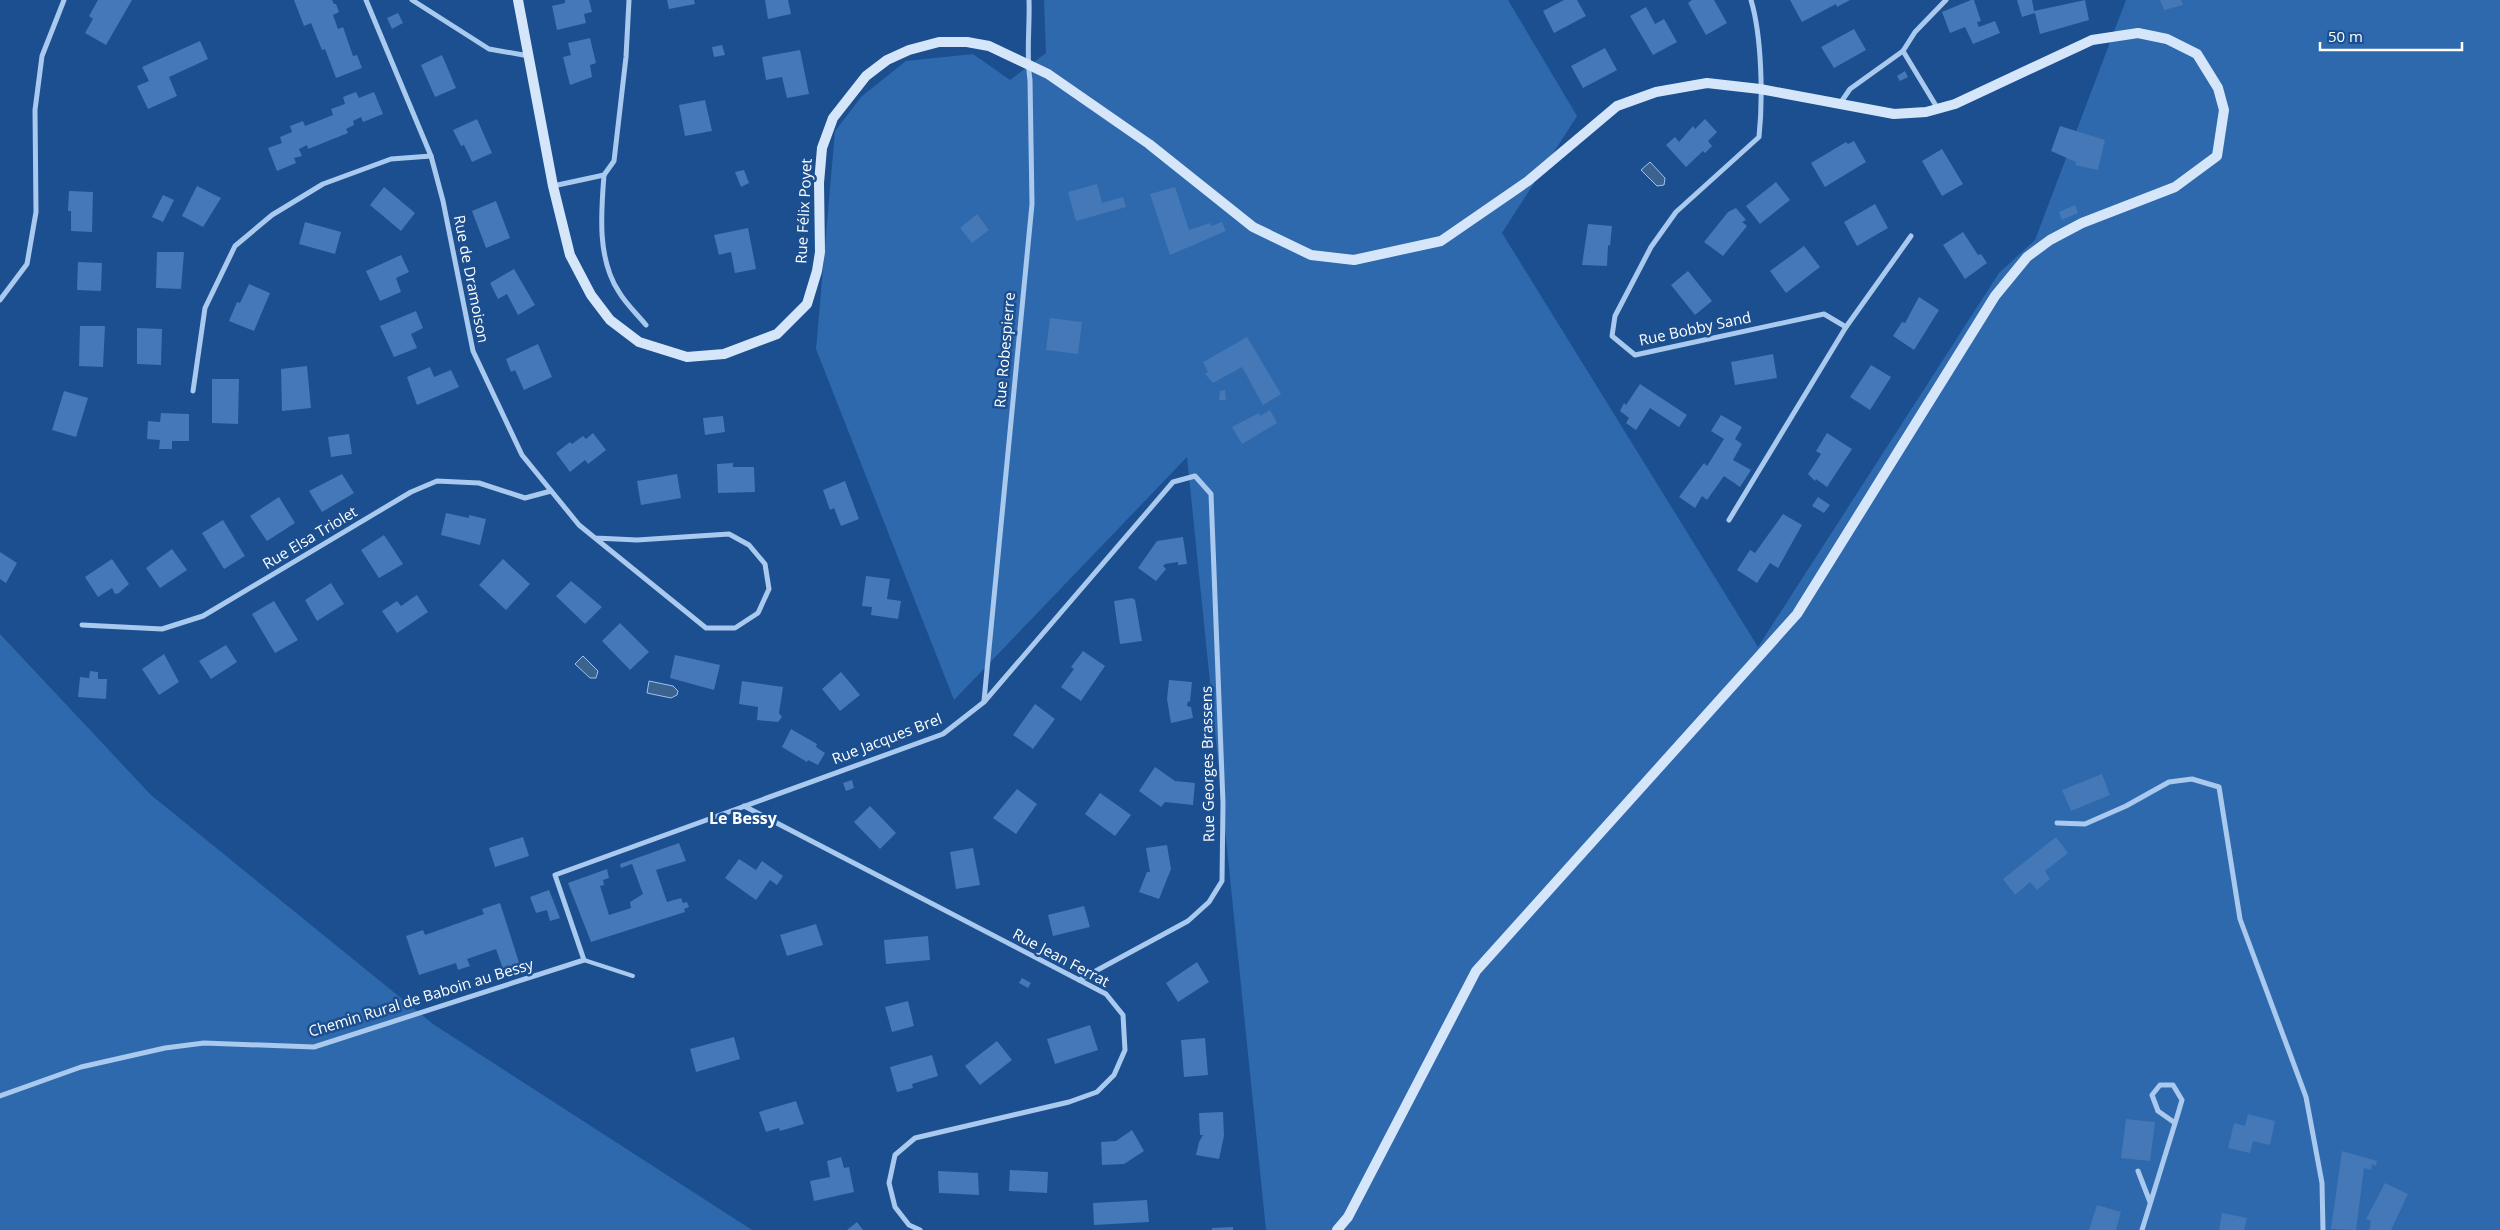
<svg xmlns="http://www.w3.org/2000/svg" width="2500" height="1230" viewBox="0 0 2500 1230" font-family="'Open Sans',sans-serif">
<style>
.green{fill:#2e69ad}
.water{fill:#3c6290;stroke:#9cc4f0}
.building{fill:#4478b7}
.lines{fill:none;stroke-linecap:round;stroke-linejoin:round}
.lane{stroke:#a9c9ee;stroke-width:4}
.street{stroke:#a9c9ee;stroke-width:5}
.secondary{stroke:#d6e6fa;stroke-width:10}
.labels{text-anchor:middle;stroke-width:5;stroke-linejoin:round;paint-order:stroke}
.street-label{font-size:15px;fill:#fff;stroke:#1b4f8f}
.neighbourhood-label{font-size:16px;font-weight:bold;fill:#fff;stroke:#1b4f8f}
</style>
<rect width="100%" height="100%" fill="#1b4f8f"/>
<!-- green -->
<g class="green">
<polygon points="1044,0 1508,0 1577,116 1502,233 1758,647 1999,273 2035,240 2126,0 2500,0 2500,1230 1266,1230 1187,457 954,700 816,349 835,131 862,96 906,61 973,54 1010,80 1046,53"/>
<polygon points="0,634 151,795 433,1024 752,1230 0,1230"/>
</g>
<!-- water -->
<g class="water">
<polygon points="1650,162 1665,178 1664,185 1657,186 1641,170"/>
<polygon points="583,656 598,671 596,678 590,678 575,664"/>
<polygon points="649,681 673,686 678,691 677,695 671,698 647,693"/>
</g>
<!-- building -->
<g class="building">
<polygon points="98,0 132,0 106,45 85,33 93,19 89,16"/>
<polygon points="294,0 332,0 334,4 336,4 339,12 333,15 338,29 343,27 353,56 357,55 362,68 336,78 325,49 322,50 311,23 304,26"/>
<polygon points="565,0 589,0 592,12 584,14 586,23 557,30 552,6 565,3"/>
<polygon points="667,0 694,0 695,4 669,9"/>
<polygon points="765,0 788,0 791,14 768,19"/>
<polygon points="1564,0 1577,0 1586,16 1554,33 1543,11"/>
<polygon points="1692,0 1714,0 1727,23 1706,35 1688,3"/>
<polygon points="1790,0 1850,0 1837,7 1836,4 1802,22"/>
<polygon points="1971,0 1974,0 1981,21 1977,22 1979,27 1995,21 2000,33 1973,44 1965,27 1950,33 1942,12"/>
<polygon points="2017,0 2032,0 2034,11 2085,0 2089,20 2040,34 2035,13 2022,17"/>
<polygon points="2160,0 2181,0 2183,5 2164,10"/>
<polygon points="1646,7 1655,24 1664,19 1677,42 1653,55 1630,16"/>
<polygon points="398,13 403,23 392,29 387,18"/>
<polygon points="1854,29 1866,50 1834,68 1821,47"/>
<polygon points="590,38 596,63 590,65 592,77 570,85 563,57 571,55 568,43"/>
<polygon points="200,41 208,59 169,77 177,96 148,109 137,86 149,81 142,67"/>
<polygon points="722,45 725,55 714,57 712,47"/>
<polygon points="1605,48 1617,70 1583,88 1571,66"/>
<polygon points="800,50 809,94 787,98 782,77 766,80 762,57"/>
<polygon points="442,55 456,88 435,97 421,65"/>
<polygon points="1905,71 1908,77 1900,81 1897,76"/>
<polygon points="356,92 359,98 374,92 383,114 363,122 361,117 353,121 354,125 346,129 348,133 308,149 307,145 299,149 302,156 294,158 296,163 277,171 268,148 282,143 280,137 292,132 290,126 303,121 305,126 333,115 331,109 345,104 343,97"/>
<polygon points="705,100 712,131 685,136 679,105"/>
<polygon points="477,119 492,153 472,162 464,145 461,146 453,130"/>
<polygon points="1705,119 1717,132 1708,141 1712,146 1705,153 1703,151 1686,167 1666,145 1675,137 1679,142 1693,126 1695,129"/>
<polygon points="2060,126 2105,140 2098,170 2075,165 2076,162 2051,151"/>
<polygon points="1854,141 1866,162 1825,187 1811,163 1846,142 1848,144"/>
<polygon points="1942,149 1963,184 1942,196 1922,161"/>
<polygon points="744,170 749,183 741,187 735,172"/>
<polygon points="1776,182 1790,200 1760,224 1746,206"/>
<polygon points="1097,184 1102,203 1123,197 1126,207 1076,221 1068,192"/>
<polygon points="197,186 221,198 203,227 182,216"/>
<polygon points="384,187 415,213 401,231 370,205"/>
<polygon points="1175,187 1189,230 1210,223 1211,226 1222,222 1226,231 1170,255 1150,194"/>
<polygon points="69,191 93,192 92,232 71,231 71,211 68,211"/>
<polygon points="163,195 174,200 163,222 152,217"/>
<polygon points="496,201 510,238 486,248 472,211"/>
<polygon points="1875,204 1888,228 1857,246 1844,222"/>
<polygon points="2075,205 2078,213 2062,220 2059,212"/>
<polygon points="1736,208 1746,220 1742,222 1747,226 1723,256 1704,242 1728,212"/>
<polygon points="977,214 989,230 972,243 960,228"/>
<polygon points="305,222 341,232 335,254 299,244"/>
<polygon points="1588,224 1612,226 1610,246 1608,245 1607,266 1582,265"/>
<polygon points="748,228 756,269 735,273 731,252 719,255 714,235"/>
<polygon points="1963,232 1978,255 1981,254 1987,263 1965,279 1943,245"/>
<polygon points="1804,246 1820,267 1786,293 1770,271"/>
<polygon points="157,252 184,252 181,289 156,288"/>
<polygon points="401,255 409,272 396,278 401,292 380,301 366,271"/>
<polygon points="78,262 102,263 101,291 77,290"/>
<polygon points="514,269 535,305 518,315 507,294 498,299 490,283"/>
<polygon points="1688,271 1712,301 1695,315 1671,285"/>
<polygon points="249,284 270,293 254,331 229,321 237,302 240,303"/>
<polygon points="1919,297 1939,310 1914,350 1893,336 1902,322 1905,323"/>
<polygon points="416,311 423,328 411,334 417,348 394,357 380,326"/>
<polygon points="1050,318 1082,322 1078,354 1046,350"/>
<polygon points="80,326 105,326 103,367 79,366"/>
<polygon points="137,328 162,329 161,365 137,364"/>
<polygon points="1247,337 1281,394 1263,405 1242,367 1213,383 1205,374 1208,372 1203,362"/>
<polygon points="538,344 552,377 524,390 515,370 511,372 506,359"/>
<polygon points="1773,354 1777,378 1735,385 1731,362"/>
<polygon points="1871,365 1891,377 1870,410 1850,397"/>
<polygon points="307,366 311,408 282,411 281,369"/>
<polygon points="430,367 434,377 451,370 459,387 417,405 407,377"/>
<polygon points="212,379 239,379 238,424 212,423"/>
<polygon points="1640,384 1687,415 1679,427 1650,408 1636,430 1626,423 1629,418 1620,411 1624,403 1626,405"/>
<polygon points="1225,390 1226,400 1219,400 1220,391"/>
<polygon points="64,391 88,398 76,437 52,430"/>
<polygon points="1270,410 1277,423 1242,444 1232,427 1259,413 1260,416"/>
<polygon points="161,413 189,414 189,441 172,441 172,449 159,449 160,440 147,439 148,421 160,422"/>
<polygon points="1721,415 1742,427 1735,439 1742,444 1733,460 1751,470 1740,487 1724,476 1707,500 1702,496 1695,508 1679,497 1704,463 1707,466 1724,439 1711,431"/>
<polygon points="723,416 725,432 705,435 703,418"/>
<polygon points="593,433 606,450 588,464 585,460 570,472 556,453 570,442 572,444 583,436 586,439"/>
<polygon points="1827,433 1852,449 1827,487 1816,479 1815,481 1808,474 1821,454 1816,451"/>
<polygon points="349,434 352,454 331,457 328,437"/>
<polygon points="733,463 733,467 754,467 755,492 718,493 717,464"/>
<polygon points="342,474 354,493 322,512 309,491"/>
<polygon points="677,474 681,498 641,505 637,481"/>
<polygon points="845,481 859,519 841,526 834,508 830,510 823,490"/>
<polygon points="279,497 295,523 267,541 250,516"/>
<polygon points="1818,497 1830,505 1824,513 1812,506"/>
<polygon points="446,513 469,518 469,515 486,519 480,545 441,535"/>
<polygon points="1783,514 1802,525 1778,568 1770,563 1757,583 1737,570 1750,550 1755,553"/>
<polygon points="223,520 245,556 224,569 202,533"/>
<polygon points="384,535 403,564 379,578 361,550"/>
<polygon points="1183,537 1187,564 1178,565 1178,562 1165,564 1163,566 1166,569 1156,581 1138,568 1157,541"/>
<polygon points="172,549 187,570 160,588 146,568"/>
<polygon points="0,552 17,563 6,583 0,579"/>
<polygon points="112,559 129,584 119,593 115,594 112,588 98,597 85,577"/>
<polygon points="503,559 530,584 506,610 479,585"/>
<polygon points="866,576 890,579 887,599 901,601 898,619 871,615 872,607 862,606"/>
<polygon points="571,581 602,607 585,624 556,596"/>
<polygon points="331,583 344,604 317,621 305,600"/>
<polygon points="417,595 428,612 397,633 382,611 397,601 401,606"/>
<polygon points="1132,598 1135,600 1142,641 1120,644 1114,601"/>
<polygon points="274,601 298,640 275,653 252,614"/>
<polygon points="620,623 649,652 630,670 602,641"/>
<polygon points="226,645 237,662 211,679 199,661"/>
<polygon points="1083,651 1105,666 1081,701 1061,687 1074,669 1071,667"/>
<polygon points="164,654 179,682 159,695 142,669"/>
<polygon points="675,655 720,665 714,690 670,678"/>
<polygon points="90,671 98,672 98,679 107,679 106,699 78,697 80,677 89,678"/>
<polygon points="841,672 860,695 840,711 822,689"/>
<polygon points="1169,680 1192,682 1190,702 1188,701 1187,706 1191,707 1193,718 1171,723 1167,699"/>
<polygon points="742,681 783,687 779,713 782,717 778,722 757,720 758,707 739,704"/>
<polygon points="1035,704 1055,719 1033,749 1013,735"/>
<polygon points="791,729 817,744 816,747 825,753 818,765 808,760 807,762 782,747"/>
<polygon points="1155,767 1175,781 1195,783 1193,805 1165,802 1161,807 1139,791"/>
<polygon points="2102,774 2110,795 2071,811 2062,790"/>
<polygon points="852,780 854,788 846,791 843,783"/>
<polygon points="1017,789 1037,804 1016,834 993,818"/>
<polygon points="1100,793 1131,815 1115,836 1085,814"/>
<polygon points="870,806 896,833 880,849 854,822"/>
<polygon points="523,837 529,856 495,867 489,848"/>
<polygon points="2056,837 2068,853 2045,871 2050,879 2037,890 2030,882 2015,895 2003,879"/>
<polygon points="679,843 686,861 656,870 667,902 681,898 683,903 687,902 689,907 684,909 685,912 591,942 568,883 607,869 609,878 603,880 604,885 600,886 609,915 631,908 630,902 643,894 632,864 621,868 620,864"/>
<polygon points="1167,845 1171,869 1159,899 1139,892 1147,872 1150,872 1146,848"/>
<polygon points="973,848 980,885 956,889 950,852"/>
<polygon points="739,859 756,870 762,861 783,876 777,885 770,880 756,900 725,878"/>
<polygon points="549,890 560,918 550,921 547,910 536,913 530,897"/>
<polygon points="500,903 522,972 506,977 496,949 467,959 470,966 458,970 456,963 419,975 406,936 423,930 425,935 484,914 482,909"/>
<polygon points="1084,906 1090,927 1053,936 1048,915"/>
<polygon points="816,924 823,945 787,956 780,935"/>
<polygon points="928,936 930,960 886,964 884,940"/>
<polygon points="1197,962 1209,982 1178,1002 1166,983"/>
<polygon points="1022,978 1031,983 1028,988 1019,983"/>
<polygon points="908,1001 914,1026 892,1032 885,1007"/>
<polygon points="1090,1025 1098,1050 1055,1064 1047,1039"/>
<polygon points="734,1037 740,1059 696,1072 690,1049"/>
<polygon points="1205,1038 1208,1075 1184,1077 1181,1040"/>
<polygon points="997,1041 1012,1060 980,1085 965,1066"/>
<polygon points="932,1055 938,1076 912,1084 913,1088 897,1092 890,1067"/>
<polygon points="796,1101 804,1124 780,1131 779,1128 766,1132 759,1112"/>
<polygon points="1223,1112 1224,1136 1219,1159 1196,1155 1199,1142 1203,1135 1200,1135 1199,1113"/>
<polygon points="2248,1114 2275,1121 2270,1145 2253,1141 2250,1153 2228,1148 2234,1123 2245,1126"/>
<polygon points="2126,1119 2155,1122 2150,1161 2121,1158"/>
<polygon points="1132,1130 1144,1151 1124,1164 1102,1165 1101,1142 1116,1141"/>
<polygon points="2342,1151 2377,1161 2376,1166 2372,1164 2371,1170 2364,1168 2356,1230 2331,1229"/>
<polygon points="841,1157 844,1168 849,1167 854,1192 814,1201 810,1181 830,1177 827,1161"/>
<polygon points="1010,1170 1048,1172 1047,1193 1009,1191"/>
<polygon points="938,1171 978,1173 979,1195 939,1193"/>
<polygon points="2385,1183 2408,1194 2391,1230 2369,1230 2371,1221 2366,1219"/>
<polygon points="1147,1200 1149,1222 1094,1225 1093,1203"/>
<polygon points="2097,1205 2121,1212 2116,1230 2089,1230"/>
<polygon points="2222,1213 2247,1218 2244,1230 2219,1230"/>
<polygon points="857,1222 863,1230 847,1230"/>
<polygon points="1233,1227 1233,1230 1212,1230 1212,1228"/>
</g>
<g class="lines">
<!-- lane -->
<polyline class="lane" points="584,960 633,976"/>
<!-- street -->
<g class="street">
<polyline points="366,0 431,156 443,201 473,351 522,455 579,525 595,538 706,628 735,628 758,613 769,589 765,564 749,545 729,534 637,540 595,538"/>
<polyline points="412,0 489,49 529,56"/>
<path d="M1751 0C1762 37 1763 99 1759 137L1676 212 1651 247 1615 316 1612 336 1635 355 1824 314 1846 327"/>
<polyline points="1903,51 1938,109"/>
<polyline points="1839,105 1850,89 1903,51 1915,32 1946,0"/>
<path d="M604 175C601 213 597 259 619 292 626 304 637 314 646 325"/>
<polyline points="553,186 604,175 614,161 626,57 629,0"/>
<polyline points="0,300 27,264 36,212 35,110 42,56 64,0"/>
<polyline points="193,391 205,308 235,246 272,215 323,184 391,159 431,156"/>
<polyline points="1729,520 1846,327 1911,236"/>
<polyline points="82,625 162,629 203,616 411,492 437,481 479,483 525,498 551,491"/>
<path d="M984 701 1032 204 1030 80C1026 54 1030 27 1029 0"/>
<polyline points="744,806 1106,994 1123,1015 1125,1050 1114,1075 1097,1092 1069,1102 915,1138 895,1155 889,1183 895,1207 909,1225 920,1230"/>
<polyline points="2057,823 2085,824 2126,806 2169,782 2192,779 2219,787 2240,919 2306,1097 2322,1183 2323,1230"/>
<polyline points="0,1096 81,1067 165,1048 204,1043 314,1047 584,960 555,875 943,734 984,702 1173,482 1195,476 1211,494 1223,803 1222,881 1209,902 1188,921 1079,980"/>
<polyline points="2138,1171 2150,1202"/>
<polyline points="2142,1230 2177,1117 2182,1100 2173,1085 2160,1085 2152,1095 2158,1111 2175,1123"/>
</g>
<!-- secondary -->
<polyline class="secondary" points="518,0 553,186 570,255 591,295 610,320 639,342 687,357 724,354 777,334 807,304 817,271 820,252 819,183 822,148 833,118 866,76 887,60 909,50 939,42 967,42 989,46 1048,74 1149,144 1253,227 1311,255 1354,260 1441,241 1528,181 1617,106 1656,92 1707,83 1760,89 1894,114 1926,112 1955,104 2092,40 2138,33 2167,39 2197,54 2218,88 2224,110 2217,156 2175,187 2082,223 2050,240 2027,257 1995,296 1797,614 1476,971 1348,1217 1337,1230"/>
</g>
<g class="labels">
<!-- street labels -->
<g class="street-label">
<text transform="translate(804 211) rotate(-87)" y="5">Rue Félix Poyet</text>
<text transform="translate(471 279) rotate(79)" y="5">Rue de Dramoison</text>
<text transform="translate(1695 329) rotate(-12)" y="5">Rue Bobby Sand</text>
<text transform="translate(1005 350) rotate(-85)" y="5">Rue Robespierre</text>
<text transform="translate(310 538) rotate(-31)" y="5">Rue Elsa Triolet</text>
<text transform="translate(887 739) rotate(-21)" y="5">Rue Jacques Brel</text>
<text transform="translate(1208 764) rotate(-91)" y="5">Rue Georges Brassens</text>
<text transform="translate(1061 958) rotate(28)" y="5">Rue Jean Ferrat</text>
<text transform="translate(421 998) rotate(-17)" y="5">Chemin Rural de Baboin au Bessy</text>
</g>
<!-- neighbourhood labels -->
<g class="neighbourhood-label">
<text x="743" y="824">Le Bessy</text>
</g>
</g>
<!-- scale -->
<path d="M2320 42v8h142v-8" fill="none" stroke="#ffffff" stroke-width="2.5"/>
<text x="2328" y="42" font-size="15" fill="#ffffff" stroke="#1b4f8f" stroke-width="4" paint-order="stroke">50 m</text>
</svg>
